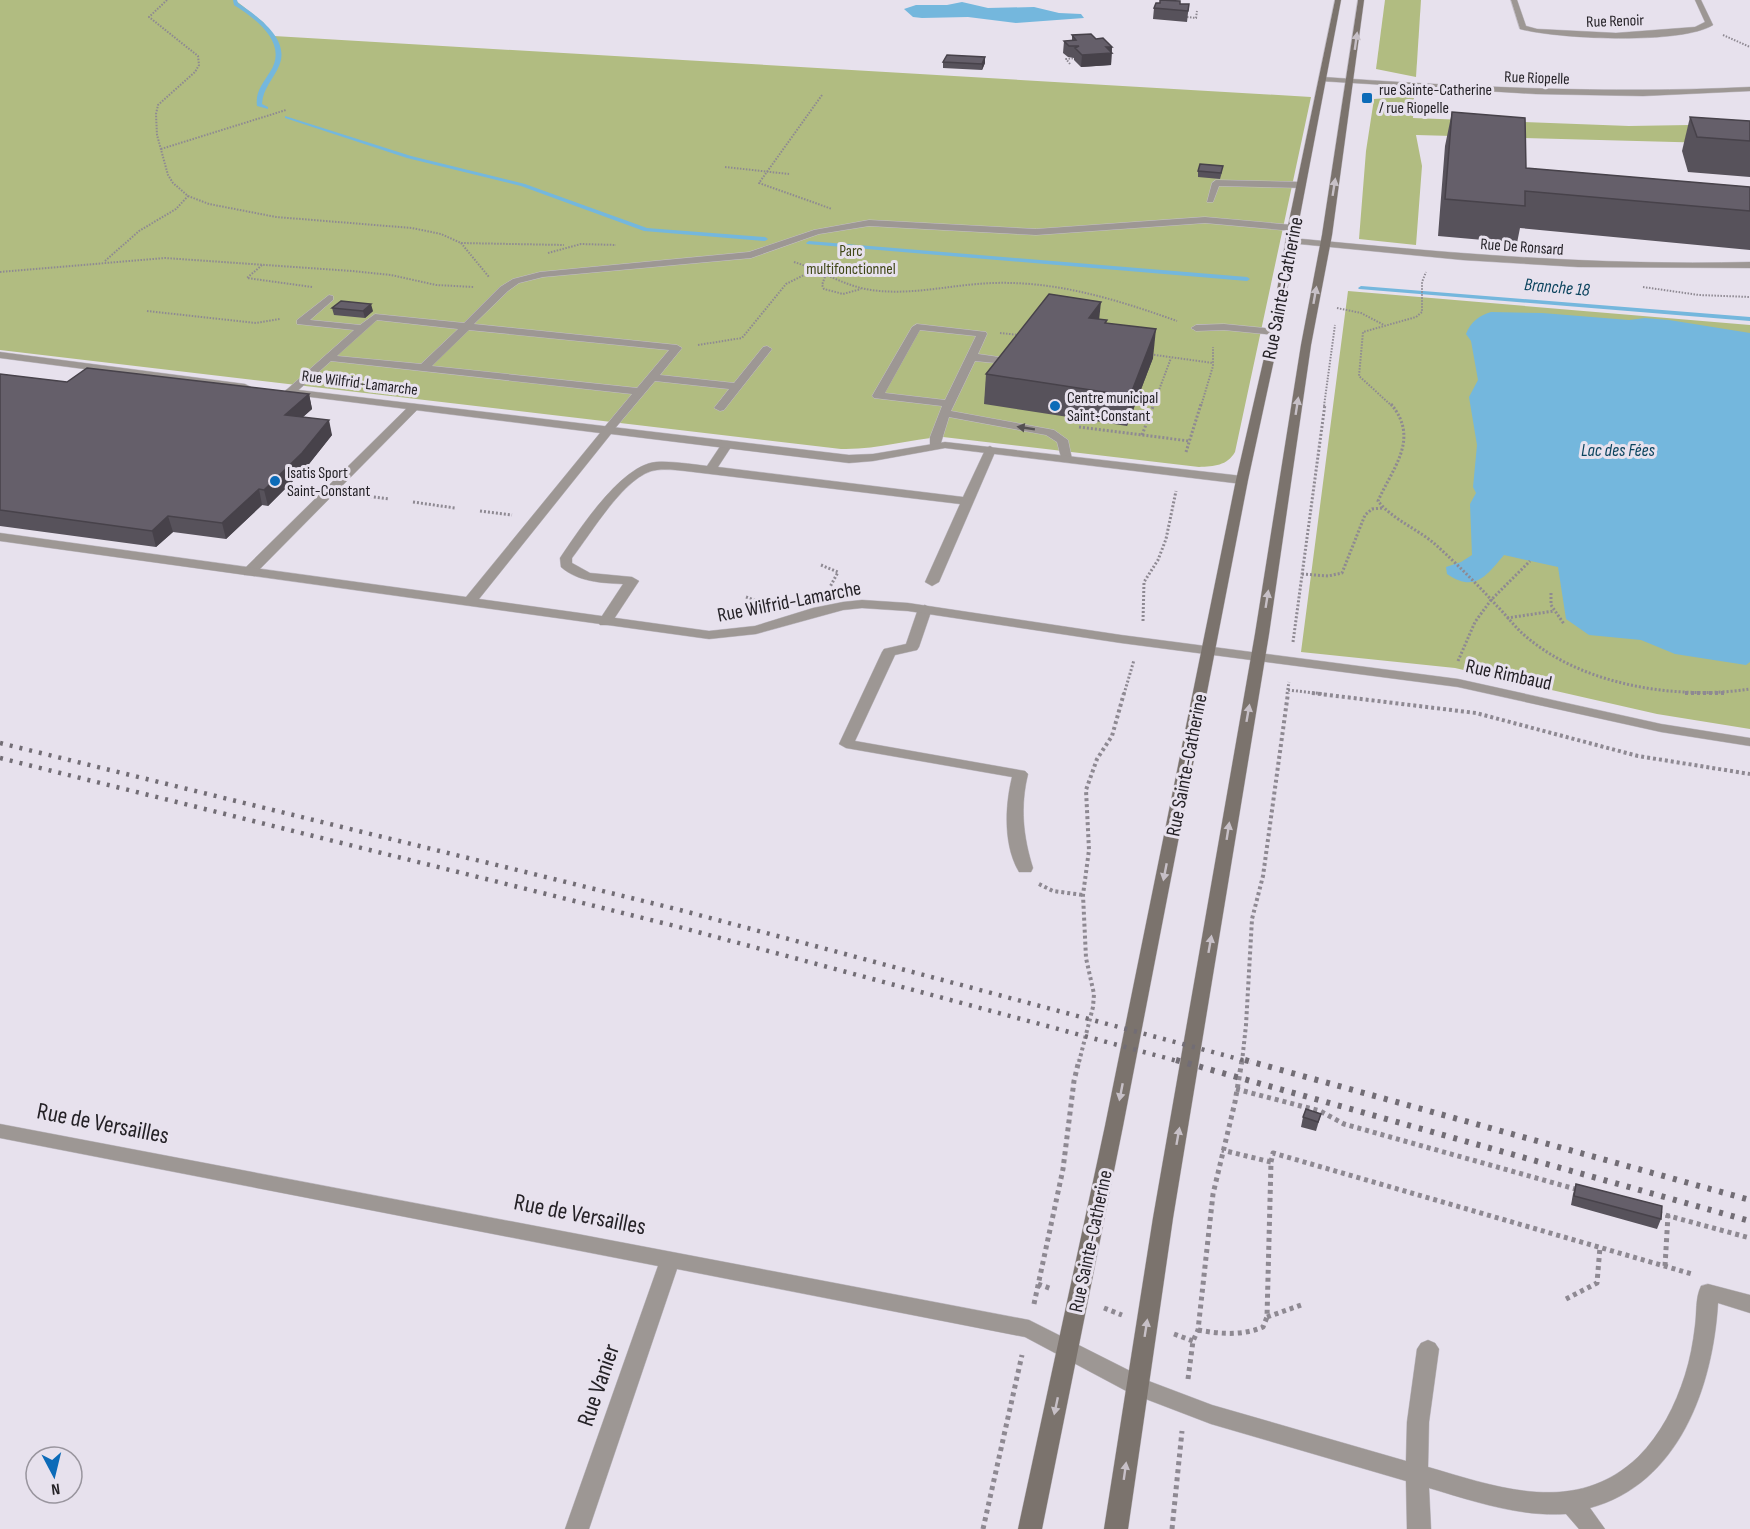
<svg xmlns="http://www.w3.org/2000/svg" width="1750" height="1529" viewBox="0 0 1750 1529" font-family="'Sofia Sans Condensed',sans-serif">
<style>
.green{fill:#b1bc81}
.water{fill:#74b7dd}
.lines{fill:none;stroke-linecap:round;stroke-linejoin:round}
.stream{fill:#74b7dd;fill-rule:evenodd}
.lane-casing{stroke:#c4bfc9;stroke-width:1}
.street-casing{stroke:#c4bfc9;stroke-width:1}
.secondary-casing{stroke:#c4bfc9;stroke-width:1}
.path-far3{stroke:#8e8992;stroke-width:2;stroke-dasharray:1.5 1.5;stroke-linecap:butt}
.path-far2{stroke:#8e8992;stroke-width:3;stroke-dasharray:2 2;stroke-linecap:butt}
.path-far1{stroke:#8e8992;stroke-width:4;stroke-dasharray:3 3;stroke-linecap:butt}
.path{stroke:#8e8992;stroke-width:5;stroke-dasharray:4 4;stroke-linecap:butt}
.lane{fill:#9d9794;fill-rule:evenodd}
.street{fill:#9d9794;fill-rule:evenodd}
.secondary{fill:#7b736d;fill-rule:evenodd}
.rail-far1{stroke:#726d75;stroke-width:4.5;stroke-dasharray:3 7;stroke-linecap:butt}
.rail{stroke:#726d75;stroke-width:6;stroke-dasharray:4 8;stroke-linecap:butt}
.wall{fill:#57525b}
.shaded-wall{fill:#47424a}
.building{fill:#655f6a;stroke:#47424a;stroke-width:1.5}
.oneway{fill:#c7c0c7}
.oneway2{fill:#555153}
.poi-dot{fill:#0c6bb8;stroke:#e7e1ed;stroke-width:2}
.labels{text-anchor:middle;stroke-width:6;stroke-linejoin:round;paint-order:stroke}
.far-street-label{font-size:16px;fill:#252227;stroke:#e7e1ed}
.far-poi-label{font-size:16px;fill:#252227;stroke:#e7e1ed;text-anchor:start}
.far-park-label{font-size:16px;fill:#414818;stroke:#e7e1ed}
.far-water-label{font-size:18px;font-style:italic;fill:#0c445e;stroke:#e7e1ed}
.street-label{font-size:20px;fill:#252227;stroke:#e7e1ed}
.near-street-label{font-size:24px;fill:#252227;stroke:#e7e1ed}
</style>
<rect width="100%" height="100%" fill="#e7e1ed"/>
<!-- green -->
<g class="green">
<path d="M0 0H235L263 22 274 36 1311 97 1235 452C1227 466 1214 466 1199 467L943 437C908 439 877 450 841 449L0 350Z"/>
<polygon points="1385,0 1421,0 1416,77 1376,69"/>
<polygon points="1414,96 1413,118 1629,126 1750,124 1750,144 1416,135 1422,166 1416,245 1359,239 1366,151 1374,99"/>
<polygon points="1348,291 1750,325 1750,729 1657,714 1455,668 1301,652"/>
</g>
<!-- water -->
<g class="water">
<polygon points="962,2 988,8 1034,7 1059,13 1081,14 1084,18 1016,23 968,17 922,18 913,17 904,9 916,5 947,5"/>
<path d="M1491 312 1542 313 1629 320 1645 318 1669 320 1750 333V662L1746 665 1675 654 1641 640 1589 635 1566 619 1558 567 1504 555C1486 576 1475 593 1447 574L1446 567 1461 562 1472 555 1470 504 1476 493 1473 487 1477 445 1469 397 1478 380 1471 341 1466 334C1471 321 1479 316 1491 312Z"/>
</g>
<g class="lines">
<!-- stream -->
<g class="stream">
<path d="M233 0H237L238 3C257 16 291 39 279 66 273 80 263 88 262 104L268 107V109L257 106C255 92 263 83 270 72 289 43 256 19 234 5Z"/>
<polygon points="285,116 411,156 525,184 647,228 765,237 768,239 765,241 644,231 521,186 407,158 285,118"/>
<polygon points="809,241 1247,277 1250,279 1247,281 807,244 806,243"/>
<polygon points="1361,286 1750,317 1750,321 1359,289 1358,288"/>
</g>
<!-- lane casing -->
<g class="lane-casing">
<g id="lane">
<polygon points="1216,180 1302,182 1306,185 1302,188 1219,186 1213,202 1207,202 1212,183"/>
<path d="M1205 217 1293 225 1298 228 1293 231 1205 223 1036 235 869 226 819 234 751 258 543 277 519 283 508 291 474 324 677 345 682 348 660 375 734 383 763 347 767 346 772 349 724 410 720 411 714 408 729 389 655 381 612 432 608 433 602 430 632 394 331 361 294 394 290 395 284 392 354 330 297 324V320L329 295 333 296V300L310 320 360 325 375 314 464 323 500 287 513 279 540 272 749 252 814 230 869 220 1036 229ZM377 320 458 329 421 364 337 356ZM469 330 669 350 637 388 432 366Z"/>
<path d="M917 324 986 332 987 334 978 354 1020 360 1021 362 1016 365 975 361 951 411 1054 430 1068 440 1072 459 1070 461H1062L1057 442 1046 435 949 417 940 446 938 448H930V437L942 406 874 398 872 396 912 327ZM920 330 976 336 945 400 885 393Z"/>
<polygon points="1224,324 1275,329 1280,332 1275,335 1224,330 1196,331 1191,328 1196,325"/>
<polygon points="414,404 420,407 418,409 254,575 244,575 243,572 244,569 410,405"/>
<path d="M727 441 733 444 718 467 963 497 986 448 990 446 996 450 939 582 932 586 925 582 960 504 685 471C676 470 666 469 657 470 626 473 591 534 572 558V563L590 573 632 577 639 581 610 625H600L598 622 623 584C602 583 578 582 561 567L560 558C579 530 621 465 656 462 672 461 690 464 707 466L723 442Z"/>
<path d="M925 605 932 609 919 647 917 650 895 655 855 741 1025 771 1028 774C1020 807 1023 836 1033 868L1031 872H1019C1003 845 1005 806 1012 777L846 748 839 744 882 652 884 649 906 644 918 609Z"/>
<path d="M1708 1284 1750 1295V1313L1718 1303C1713 1387 1679 1484 1590 1508L1605 1529H1579L1566 1514C1519 1517 1473 1501 1429 1488L1431 1529H1407L1406 1481 1211 1424 1130 1393 1127 1386 1130 1379 1138 1377 1212 1405 1406 1461 1407 1422 1417 1349 1421 1343 1428 1340 1435 1343 1439 1349 1429 1422 1428 1467C1500 1488 1576 1516 1638 1457 1661 1434 1675 1406 1685 1375 1690 1359 1693 1343 1695 1326 1697 1313 1695 1298 1701 1286Z"/>
</g>
</g>
<!-- street casing -->
<g class="street-casing">
<g id="street">
<path d="M1511 0H1517L1526 26 1537 29 1616 33 1695 27 1705 22 1695 0H1701L1713 25C1681 45 1557 39 1520 29Z"/>
<path d="M1323 77C1465 87 1607 94 1750 87V91L1643 96 1536 94 1320 81V77Z"/>
<path d="M1292 238C1445 253 1597 266 1750 262V268L1578 267 1463 260 1289 243V239Z"/>
<polygon points="0,352 245,384 251,387 245,390 0,358"/>
<polygon points="290,389 849,455 873,454 945,442 1242,476 1248,480 1242,484 945,448 873,461 849,463 611,434 479,599 709,631 755,626 813,608 843,602 862,600 908,603 1121,635 1458,679 1661,724 1750,738 1750,746 1661,732 1458,687 1121,643 908,611 862,608 843,610 756,634 709,639 0,541 0,533 466,597 600,433 286,394 286,390"/>
<polygon points="0,1124 1029,1320 1146,1379 1149,1386 1146,1393 1138,1395 1130,1393 1025,1337 677,1269 589,1529 565,1529 658,1266 0,1138"/>
</g>
</g>
<!-- secondary casing -->
<g class="secondary-casing">
<g id="secondary">
<polygon points="1335,0 1341,0 1298,226 1280,332 1248,480 1123,1126 1042,1529 1018,1529 1105,1126 1236,480 1270,332 1288,226"/>
<polygon points="1358,0 1364,0 1332,235 1311,345 1269,634 1173,1218 1128,1529 1104,1529 1153,1218 1255,634 1301,345 1322,235"/>
</g>
</g>
<!-- path-far3 -->
<g class="path-far3">
<polyline points="167,0 149,17 198,56 199,65 195,72 158,105 156,114 157,135 168,175 173,183 188,196 209,204 276,217 412,228 441,234 461,243 564,245"/>
<polyline points="1187,17 1196,18 1197,11"/>
<polyline points="1723,35 1750,47"/>
<polyline points="1070,64 1066,59 1077,58"/>
<polyline points="822,95 759,183 832,209"/>
<polyline points="161,149 286,110"/>
<polyline points="725,167 789,174"/>
<polyline points="461,243 489,277"/>
<polyline points="548,253 581,244 616,245"/>
<polyline points="105,261 139,231 176,209 188,196"/>
<path d="M794 262C820 270 844 286 871 290 913 296 953 284 994 283 1058 281 1118 300 1177 321"/>
<polyline points="262,265 247,278 312,287"/>
<polyline points="0,272 165,258 352,271 391,275 436,285 474,287"/>
<polyline points="826,274 822,285 824,289 843,294 861,289"/>
<polyline points="1643,287 1699,295 1750,297"/>
<polyline points="1337,308 1361,313 1384,325"/>
<polyline points="147,311 256,323 280,319"/>
<polyline points="1000,333 1019,335"/>
<polyline points="698,345 742,338 786,284 816,269"/>
<polyline points="1148,354 1213,363"/>
<polyline points="1153,406 1171,358"/>
<polyline points="1201,406 1213,366 1213,347"/>
<polyline points="1324,406 1335,325"/>
<polyline points="1392,406 1359,376 1363,332 1416,317 1422,312 1422,282 1426,272"/>
</g>
<!-- path-far2 -->
<g class="path-far2">
<path d="M1391 404C1420 439 1393 467 1378 501 1393 520 1418 529 1436 545 1457 564 1478 585 1497 606 1508 617 1517 630 1529 639 1586 686 1679 700 1750 689"/>
<polyline points="1079,427 1189,441"/>
<polyline points="1142,435 1154,404"/>
<polyline points="1186,452 1201,404"/>
<polyline points="288,486 302,487"/>
<polyline points="358,495 389,499"/>
<polyline points="413,502 455,508"/>
<polyline points="480,511 512,515"/>
<polyline points="821,565 838,572 830,587"/>
<polyline points="1302,574 1328,576 1342,573 1365,515 1372,509 1382,508"/>
<polyline points="1551,593 1551,605 1564,624"/>
<polyline points="746,597 765,604"/>
<polyline points="1507,618 1554,611"/>
<polyline points="1143,621 1144,582 1158,560 1166,539 1176,491"/>
<polyline points="1293,642 1325,404"/>
<polyline points="1458,661 1475,622 1491,600 1530,561"/>
<polyline points="1288,690 1324,694"/>
<polyline points="1124,694 1134,660"/>
<polyline points="1287,694 1289,682"/>
</g>
<!-- path-far1 -->
<g class="path-far1">
<polyline points="1312,693 1476,713 1638,756 1750,774"/>
<polyline points="1685,693 1725,693"/>
<polyline points="1039,884 1053,891 1083,895"/>
<polyline points="1079,1062 1093,1007 1094,994 1086,958 1083,895 1089,850 1086,790 1097,759 1112,736 1124,693"/>
<polyline points="1242,1062 1246,1025 1252,919 1263,876 1288,693"/>
</g>
<!-- path -->
<g class="path">
<polyline points="1236,1089 1320,1111 1344,1124 1579,1190"/>
<polyline points="1271,1162 1273,1153 1692,1274"/>
<polyline points="1658,1213 1750,1238"/>
<polyline points="1665,1266 1668,1215"/>
<polyline points="1038,1284 1052,1289"/>
<polyline points="1566,1299 1597,1283 1600,1247"/>
<polyline points="1034,1304 1063,1169 1074,1081 1079,1060"/>
<polyline points="1104,1308 1122,1315"/>
<polyline points="1267,1317 1304,1304"/>
<path d="M1198 1330C1220 1334 1242 1336 1263 1327L1267 1317 1271 1162 1222 1150"/>
<polyline points="1174,1334 1193,1341"/>
<polyline points="1188,1379 1193,1341 1198,1330 1213,1194 1235,1102 1242,1060"/>
<polyline points="983,1529 1022,1355"/>
<polyline points="1172,1529 1182,1431"/>
</g>
<!-- lane -->
<use href="#lane" class="lane"/>
<!-- street -->
<use href="#street" class="street"/>
<!-- secondary -->
<use href="#secondary" class="secondary"/>
<!-- rail-far1 -->
<g class="rail-far1">
<polyline points="0,743 680,910 1250,1062"/>
<polyline points="0,758 679,927 1181,1062"/>
</g>
<!-- rail -->
<g class="rail">
<polyline points="1176,1060 1750,1221"/>
<polyline points="1245,1060 1750,1200"/>
</g>
</g>
<!-- wall -->
<g class="wall">
<polygon points="1180,4 1189,4 1187,22 1153,19 1154,8"/>
<polygon points="1072,35 1096,39 1112,47 1111,65 1081,67 1074,60 1074,58 1068,57 1063,53 1064,41 1072,40"/>
<polygon points="943,62 985,63 982,70 943,68"/>
<polygon points="1452,112 1526,168 1750,187 1750,250 1520,228 1517,243 1438,236 1445,146"/>
<polygon points="1690,117 1750,121 1750,177 1688,172 1682,151"/>
<polygon points="1198,171 1222,172 1220,179 1198,177"/>
<polygon points="332,308 373,311 365,318 334,315"/>
<polygon points="1099,319 1107,323 1153,358 1127,426 984,404 986,374"/>
<polygon points="0,374 67,382 309,394 312,409 303,417 332,435 305,469 268,506 262,505 226,539 173,532 156,547 0,526"/>
<polygon points="1321,1114 1316,1131 1301,1127 1303,1117"/>
<polygon points="1576,1184 1661,1219 1657,1229 1571,1205 1573,1194"/>
</g>
<!-- shaded-wall -->
<g class="shaded-wall">
<polygon points="1106,47 1112,47 1111,65 1081,67 1082,55"/>
<polygon points="985,57 985,63 982,70 982,64"/>
<polygon points="1101,302 1098,330 1089,318"/>
<polygon points="371,304 373,311 365,318 363,311"/>
<polygon points="1156,329 1153,358 1127,426 1130,396"/>
<polygon points="309,394 312,409 288,430 285,415"/>
<polygon points="329,420 332,435 305,469 268,506 264,490"/>
<polygon points="259,489 262,505 226,539 222,523"/>
<polygon points="168,516 173,532 156,547 152,531"/>
</g>
<!-- building -->
<g class="building">
<polygon points="1160,0 1180,1 1180,4 1189,4 1188,11 1154,8 1156,3 1160,3"/>
<polygon points="1091,34 1096,39 1103,38 1112,47 1106,47 1112,53 1082,55 1075,48 1079,46 1069,46 1064,41 1076,40 1072,35"/>
<polygon points="947,55 985,57 982,64 943,62"/>
<polygon points="1452,112 1525,118 1526,168 1750,187 1750,211 1525,191 1525,206 1445,199"/>
<polygon points="1690,117 1750,121 1750,141 1697,137"/>
<polygon points="1200,164 1223,166 1221,173 1198,171"/>
<polygon points="1049,294 1101,302 1089,318 1107,320 1105,323 1156,329 1130,396 986,374"/>
<polygon points="341,301 371,304 363,311 332,308"/>
<polygon points="87,368 309,394 285,415 329,420 302,453 264,490 259,489 222,523 168,516 152,531 0,510 0,374 67,382"/>
<polygon points="1306,1109 1321,1114 1318,1122 1303,1117"/>
<polygon points="1576,1184 1662,1206 1661,1219 1574,1196"/>
</g>
<!-- one-way arrows -->
<defs><path id="oneway-solid" d="M-6-.8H1V-3.2L6.5 0L1 3.2V.8H-6Z" transform="scale(1.5)"/></defs>
<g class="oneway">
<use href="#oneway-solid" transform="translate(1356 41) rotate(-82)"/>
<use href="#oneway-solid" transform="translate(1334 187) rotate(-81)"/>
<use href="#oneway-solid" transform="translate(1315 295) rotate(-80)"/>
<use href="#oneway-solid" transform="translate(1297 406) rotate(-81)"/>
<use href="#oneway-solid" transform="translate(1267 599) rotate(-81)"/>
<use href="#oneway-solid" transform="translate(1248 713) rotate(-80)"/>
<use href="#oneway-solid" transform="translate(1228 831) rotate(-81)"/>
<use href="#oneway-solid" transform="translate(1165 872) rotate(101)"/>
<use href="#oneway-solid" transform="translate(1210 944) rotate(-80)"/>
<use href="#oneway-solid" transform="translate(1121 1092) rotate(101)"/>
<use href="#oneway-solid" transform="translate(1178 1136) rotate(-80)"/>
<use href="#oneway-solid" transform="translate(1146 1328) rotate(-81)"/>
<use href="#oneway-solid" transform="translate(1056 1406) rotate(102)"/>
<use href="#oneway-solid" transform="translate(1125 1471) rotate(-82)"/>
</g>
<use class="oneway2" href="#oneway-solid" transform="translate(1026 428) rotate(-171)"/>
<!-- markers -->
<g class="poi-dot">
<rect x="1361" y="92" width="12" height="12" rx="3"/>
<circle cx="1055" cy="406" r="6"/>
<circle cx="275" cy="481" r="6"/>
</g>
<g class="labels">
<!-- far-street labels -->
<g class="far-street-label">
<text transform="translate(1615 20) rotate(-2)" y="6">Rue Renoir</text>
<text transform="translate(1537 77) rotate(2)" y="6">Rue Riopelle</text>
<text transform="translate(1522 246) rotate(4)" y="6">Rue De Ronsard</text>
<text transform="translate(360 382) rotate(7)" y="6">Rue Wilfrid-Lamarche</text>
</g>
<!-- far-poi labels -->
<g class="far-poi-label">
<text x="1379" y="95">rue Sainte-Catherine<tspan x="1379" dy="18">/ rue Riopelle</tspan></text>
<text x="1067" y="403">Centre municipal<tspan x="1067" dy="18">Saint-Constant</tspan></text>
<text x="287" y="478">Isatis Sport<tspan x="287" dy="18">Saint-Constant</tspan></text>
</g>
<!-- far-park labels -->
<g class="far-park-label">
<text x="851" y="256">Parc<tspan x="851" dy="18">multifonctionnel</tspan></text>
</g>
<!-- far-water labels -->
<g class="far-water-label">
<text transform="translate(1557 287) rotate(5)" y="6">Branche 18</text>
<text x="1618" y="456">Lac des Fées</text>
</g>
<!-- street labels -->
<g class="street-label">
<text transform="translate(1282 288) rotate(-79)" y="7">Rue Sainte-Catherine</text>
<text transform="translate(789 601) rotate(-11)" y="7">Rue Wilfrid-Lamarche</text>
<text transform="translate(1509 674) rotate(12)" y="7">Rue Rimbaud</text>
<text transform="translate(1186 765) rotate(-79)" y="7">Rue Sainte-Catherine</text>
<text transform="translate(1090 1241) rotate(-78)" y="7">Rue Sainte-Catherine</text>
</g>
<!-- near-street labels -->
<g class="near-street-label">
<text transform="translate(103 1123) rotate(11)" y="8">Rue de Versailles</text>
<text transform="translate(580 1214) rotate(11)" y="8">Rue de Versailles</text>
<text transform="translate(598 1385) rotate(-71)" y="8">Rue Vanier</text>
</g>
</g>
<!-- north arrow -->
<g transform="translate(54 1475) rotate(173)"><circle r="28" fill="#e7e1ed" stroke="#99959e" stroke-width="1.5"/>
<path d="M0-4.5L10 22L0 15L-10 22Z" fill="#0c6bb8"/>
<text y="-9" font-size="16" font-weight="bold" text-anchor="middle" fill="#252227">N</text>
</g>
</svg>
